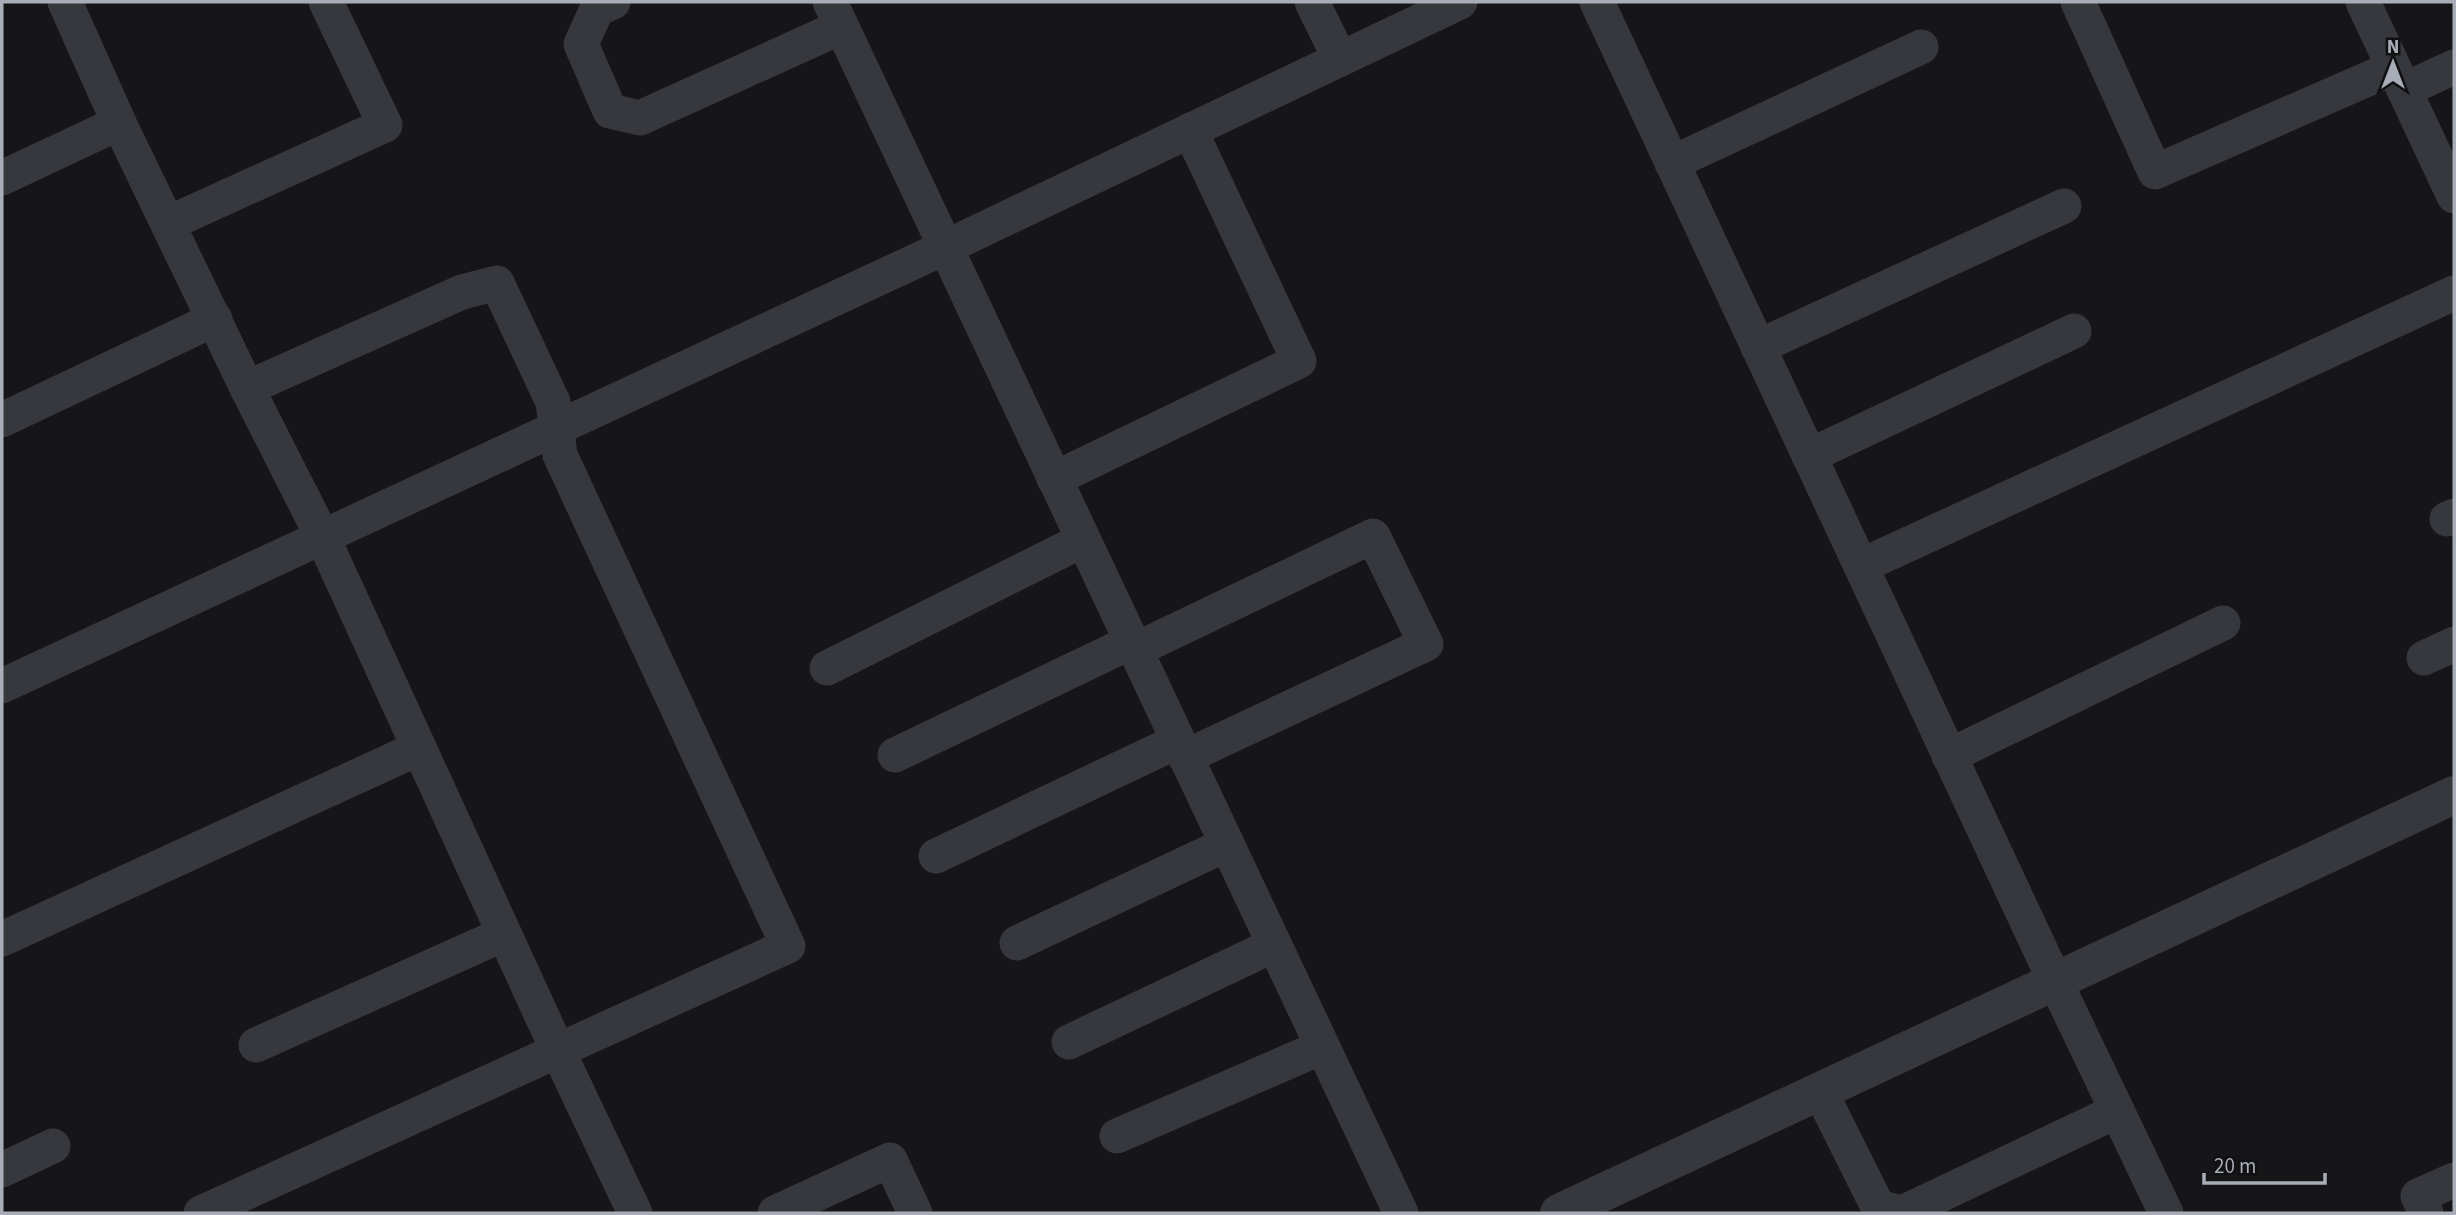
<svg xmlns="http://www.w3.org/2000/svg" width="2456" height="1215" viewBox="0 0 2456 1215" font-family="'Source Sans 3',sans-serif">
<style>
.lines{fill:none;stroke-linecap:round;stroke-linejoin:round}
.minor{stroke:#37383d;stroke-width:35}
.tertiary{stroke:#37383d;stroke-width:38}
</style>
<rect width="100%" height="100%" fill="#161618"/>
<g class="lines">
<!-- minor -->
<g class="minor">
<polyline points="65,2 119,123 247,388 322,536 558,1051 635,1213"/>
<polyline points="613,2 597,9 581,44 610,111 640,118 841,27"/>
<polyline points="830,2 1401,1213"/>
<polyline points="1312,2 1340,59"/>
<polyline points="1597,2 2055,981 2166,1213"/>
<polyline points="2078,2 2155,172 2393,68"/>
<polyline points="2363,2 2454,196"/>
<polyline points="2404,90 2454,67"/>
<polyline points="1672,163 1921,47"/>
<polyline points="2,178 119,123"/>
<polyline points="169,223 385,125 326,2"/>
<polyline points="1758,347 2064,206"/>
<polyline points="2,420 215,319"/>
<polyline points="1809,456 2074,331"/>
<polyline points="1054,479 1299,361 1190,130"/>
<polyline points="2447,519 2454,516"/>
<polyline points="1861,566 2454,293"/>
<polyline points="1135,650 1373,536 1426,644 1185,757"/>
<polyline points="2424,658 2454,644"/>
<polyline points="827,668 1083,540"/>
<polyline points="2,686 946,247 1460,2"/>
<polyline points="895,755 1131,642"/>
<polyline points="1949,756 2223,623"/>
<polyline points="936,856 1178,741"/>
<polyline points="2,939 419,748"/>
<polyline points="1017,943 1227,844"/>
<polyline points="1069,1042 1274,945"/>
<polyline points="256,1045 504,934"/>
<polyline points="1820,1091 1878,1207 1901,1213"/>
<polyline points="1117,1136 1322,1047"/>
<polyline points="2,1170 53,1146"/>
<polyline points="201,1213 788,946 560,455 553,402 497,283 462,292 247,388"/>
<polyline points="775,1213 890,1160 915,1213"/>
<polyline points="1902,1213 2117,1111"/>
<polyline points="2426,1213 2418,1196 2454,1180"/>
</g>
<!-- tertiary -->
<polyline class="tertiary" points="1559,1213 2454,795"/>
</g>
<!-- border -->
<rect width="2456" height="1215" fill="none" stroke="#a8adb8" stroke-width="7"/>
<!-- north arrow -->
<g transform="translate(2393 63)" stroke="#111113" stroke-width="5" paint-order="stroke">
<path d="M0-5L12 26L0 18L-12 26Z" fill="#a8adb8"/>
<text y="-10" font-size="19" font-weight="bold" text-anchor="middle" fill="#a8adb8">N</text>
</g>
<!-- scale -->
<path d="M2204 1173v10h121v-10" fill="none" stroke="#a8adb8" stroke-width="3.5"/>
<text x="2214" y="1173" font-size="21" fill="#a8adb8" stroke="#111113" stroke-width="5" paint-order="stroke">20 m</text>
</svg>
